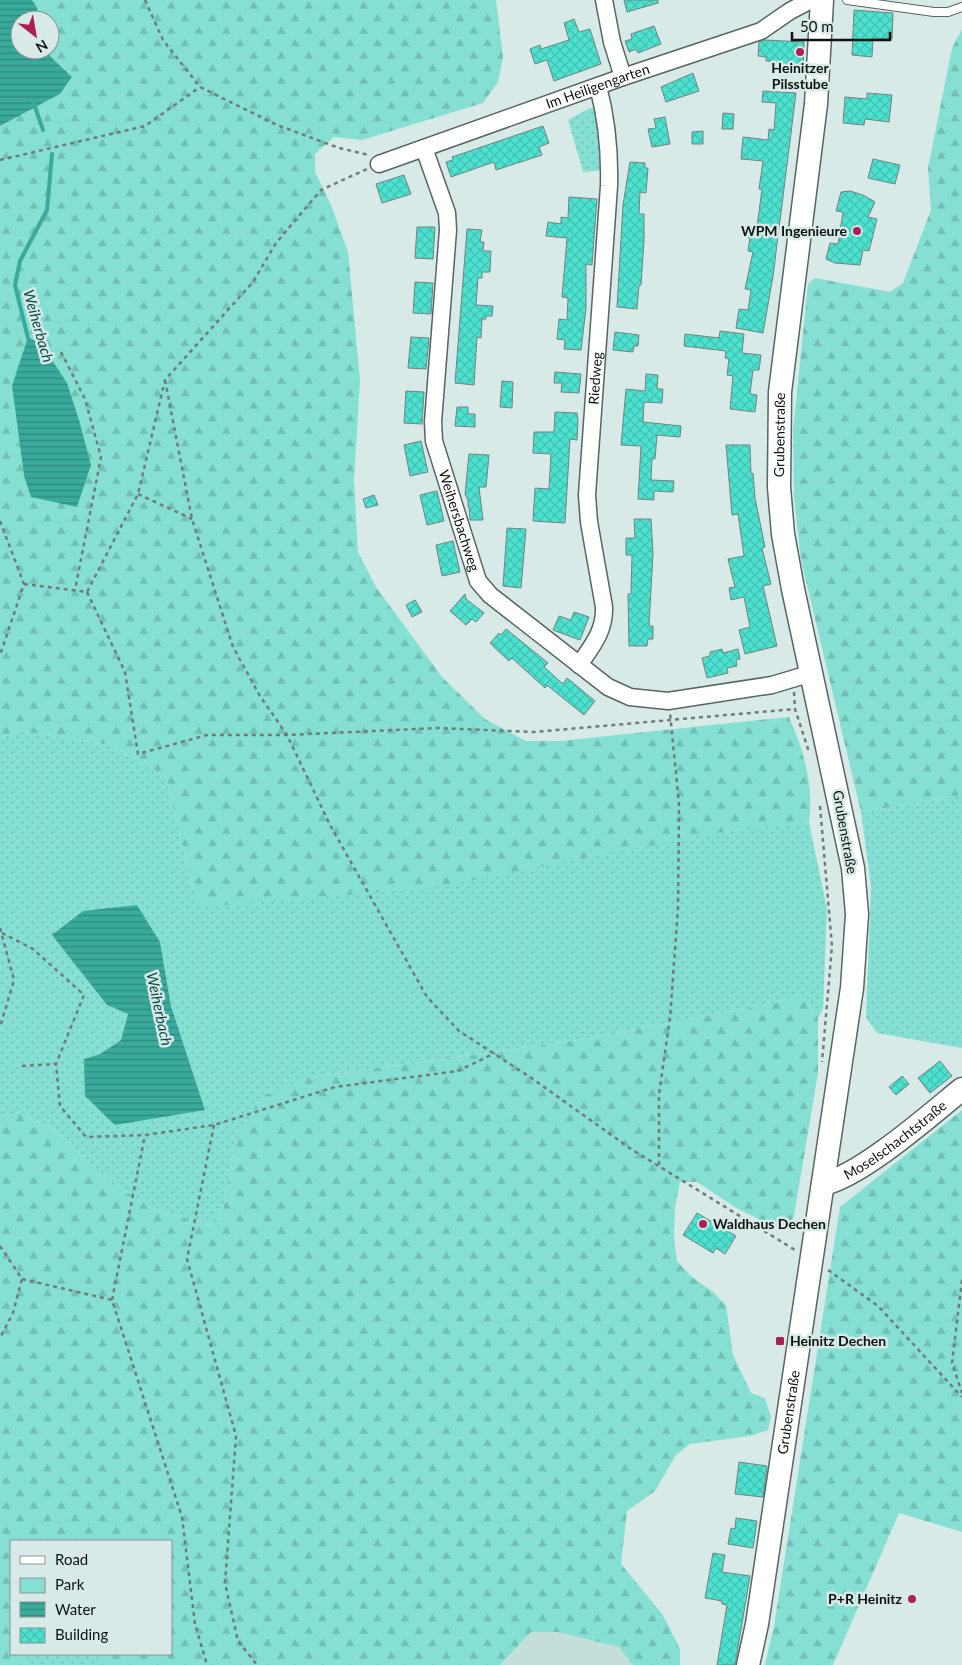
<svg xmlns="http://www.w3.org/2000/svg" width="962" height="1665" viewBox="0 0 962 1665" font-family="Lato,sans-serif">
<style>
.built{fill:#c4dfda}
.green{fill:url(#green-dots);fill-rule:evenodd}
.forest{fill:url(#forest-firs);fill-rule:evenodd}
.water{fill:url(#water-rules)}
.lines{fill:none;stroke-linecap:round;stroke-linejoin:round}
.stream{stroke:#3aaa9c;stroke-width:4}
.building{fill:url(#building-cross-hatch);stroke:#738380}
.lane-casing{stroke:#566663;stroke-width:10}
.street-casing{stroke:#566663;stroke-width:19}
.secondary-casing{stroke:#566663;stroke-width:25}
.path{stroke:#707c7a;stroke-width:2.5;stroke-dasharray:4 4;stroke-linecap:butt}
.lane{stroke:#fff;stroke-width:8}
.street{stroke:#fff;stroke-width:16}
.secondary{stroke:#fff;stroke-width:22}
.poi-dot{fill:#ad1d56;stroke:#d8eae7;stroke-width:2}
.labels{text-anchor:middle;stroke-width:5;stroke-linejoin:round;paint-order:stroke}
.poi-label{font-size:14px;font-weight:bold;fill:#0d1312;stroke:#d8eae7;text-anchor:end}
.street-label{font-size:14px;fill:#0d1312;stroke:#d8eae7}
.water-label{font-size:15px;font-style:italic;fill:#084b44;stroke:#d8eae7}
</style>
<defs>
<pattern id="green-dots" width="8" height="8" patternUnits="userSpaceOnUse" patternTransform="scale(1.25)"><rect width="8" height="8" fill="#85e0d3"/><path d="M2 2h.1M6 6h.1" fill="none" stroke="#72bfb4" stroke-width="1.8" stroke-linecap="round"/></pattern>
<pattern id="forest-firs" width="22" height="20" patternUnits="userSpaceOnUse" patternTransform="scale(1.25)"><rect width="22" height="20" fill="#85e0d3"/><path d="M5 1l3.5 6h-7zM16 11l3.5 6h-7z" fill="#72bfb4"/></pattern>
<pattern id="water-rules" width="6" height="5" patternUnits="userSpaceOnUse" patternTransform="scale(1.25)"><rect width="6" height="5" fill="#3aaa9c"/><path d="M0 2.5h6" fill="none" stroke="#2f897e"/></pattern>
<pattern id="building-cross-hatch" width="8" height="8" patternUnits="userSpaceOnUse" patternTransform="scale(1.25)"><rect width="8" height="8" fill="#4de1cf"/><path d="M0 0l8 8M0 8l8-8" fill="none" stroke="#42c0b1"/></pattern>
</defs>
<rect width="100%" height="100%" fill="#d8eae7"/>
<!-- built -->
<polygon class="built" points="531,1632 556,1632 619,1647 633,1665 500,1665"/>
<!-- green -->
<g class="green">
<polygon points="590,108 594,108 604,146 604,170 583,172 568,120"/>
<path d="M18 731 110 745 166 777 193 890 809 822 827 909 823 1009 818 1018 806 1001 797 995 771 1004 578 1040 305 1078 234 1147 223 1211 210 1225 153 1209 112 1182 51 1128 20 1112 0 1116V738ZM160 942 171 1006 205 1110 170 1115 84 1059 100 1054 121 1040 128 1014 107 1005Z"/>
<polygon points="962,795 962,1048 877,1033 866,1018 871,887 861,812"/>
<polygon points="27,1654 96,1654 100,1659 100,1665 25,1665"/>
</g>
<!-- forest -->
<g class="forest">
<path d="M32 0H496L503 57 498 82 483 103 362 140 334 137 315 154V172L331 205 348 252 360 380 354 480 358 552 376 587 442 677 485 719 526 741H560L789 717C804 751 814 786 809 822L722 832 431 888 202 907 193 890 166 777 110 745 18 731 0 738V126L60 94 72 77 51 57 48 50H50V20H38L37 8ZM12 386 32 497 24 476Z"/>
<polygon points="962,29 962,795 861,812 801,560 794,497 793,431 808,284 815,278 890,292 903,283 931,210 928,168 952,48"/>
<polygon points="797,995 806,1001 818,1018 818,1073 794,1216 788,1227 777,1228 736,1208 697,1182 680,1182 675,1208 674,1237 677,1261 692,1277 714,1293 726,1305 733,1355 751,1393 765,1398 771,1417 768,1430 750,1436 690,1444 676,1455 655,1491 627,1511 621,1564 663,1615 680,1649 680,1665 633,1665 619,1647 557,1632 531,1632 500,1665 100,1665 100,1659 96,1654 171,1654 171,1541 11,1541 11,1654 27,1654 25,1665 0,1665 0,1116 20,1112 51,1128 112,1182 153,1209 210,1225 223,1211 234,1147 260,1097 305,1078 578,1040 771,1004"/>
<polygon points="962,1110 962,1532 899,1513 833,1665 765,1665 774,1626 840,1207"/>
</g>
<!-- water -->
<g class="water">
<polygon points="0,0 32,0 37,8 38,20 20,20 20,50 48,50 51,57 72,77 60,94 0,126"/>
<polygon points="28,337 42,345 67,383 79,420 91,465 77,507 31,497 24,476 12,386"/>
<polygon points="137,905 160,942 171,1006 205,1110 115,1125 85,1096 84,1059 100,1054 121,1040 128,1014 107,1005 52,935 83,911"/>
</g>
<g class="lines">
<!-- stream -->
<g class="stream">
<polyline points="33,101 43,130"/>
<polyline points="29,342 15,285 20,261 47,210 52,154"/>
</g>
</g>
<!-- building -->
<g class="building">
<polygon points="624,0 658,0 658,3 627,12"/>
<polygon points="854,10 893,13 892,39 873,38 872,57 852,55"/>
<polygon points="574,19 579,32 590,29 601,64 554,81 547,60 535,64 530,49 540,45 541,49 569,40 564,23"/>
<polygon points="654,26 661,44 638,53 636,49 629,52 625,41 632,39 631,34"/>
<polygon points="765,40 804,42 803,73 782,72 783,62 766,61 766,57 758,56 759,42"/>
<polygon points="693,73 699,91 666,102 661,87"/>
<polygon points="763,91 796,93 773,276 763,333 736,328 739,309 748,310 751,290 745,289 753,252 748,251 750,238 743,237 745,226 757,227 762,189 759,189 763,161 741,159 743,137 768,140 769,129 774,130 776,103 762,102"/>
<polygon points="867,93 892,95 889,122 865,119 864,125 843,123 845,97 867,99"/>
<polygon points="723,113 734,114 733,129 722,129"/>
<polygon points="665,117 670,144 652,147 648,129 656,128 654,119"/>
<polygon points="543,126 549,143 539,147 542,155 496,170 494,162 451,177 446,162 453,160 452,157"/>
<polygon points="703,131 703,144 692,144 692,132"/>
<polygon points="873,159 900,165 895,184 868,178"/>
<polygon points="630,162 645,163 645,168 648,168 646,193 640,192 639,214 644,214 644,241 641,285 639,285 637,309 617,307 623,205"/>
<polygon points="404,175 411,194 382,203 376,184"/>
<polygon points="850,191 863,195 875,202 868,217 877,219 869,251 863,250 860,265 835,263 826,259 830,243 838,244 843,212 836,211 841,192"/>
<polygon points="569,197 597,199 592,265 586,264 586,308 581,350 564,349 565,340 557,339 559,319 567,320 568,298 562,297 567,238 546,236 548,222 561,224 561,217 568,218"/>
<polygon points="417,227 435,227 433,259 415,258"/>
<polygon points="467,229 482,230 480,242 484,242 483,251 491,251 490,272 482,272 482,278 478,278 476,305 493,306 492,316 486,316 486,319 482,319 481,338 477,337 474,385 455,383"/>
<polygon points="415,282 433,283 431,314 413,313"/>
<polygon points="720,331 744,334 742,353 761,355 759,370 753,370 750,394 757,395 755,412 730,409 733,376 727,375 729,359 725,358 726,351 684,346 685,334 719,338"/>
<polygon points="615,332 639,335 638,346 634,346 633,352 613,350"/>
<polygon points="411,337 429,338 426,369 408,368"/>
<polygon points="555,372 581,374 579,393 561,392 562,383 554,383"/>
<polygon points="646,374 658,375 657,389 663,389 662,403 644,402 643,422 681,426 680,437 657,435 655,459 652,459 651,480 674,481 673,492 654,491 654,500 638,499 641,446 621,445 626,389 645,391"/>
<polygon points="502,381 513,382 512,408 500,407"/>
<polygon points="406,391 424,392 422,424 404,423"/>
<polygon points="457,407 468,407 468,414 475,414 475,427 455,426"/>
<polygon points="555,412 577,413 578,420 577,440 570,439 565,523 533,521 535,488 549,489 551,454 533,453 534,432 554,432"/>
<polygon points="421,441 428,472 410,476 404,445"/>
<polygon points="726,445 750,445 751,474 753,473 755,498 765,547 762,548 771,584 763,586 777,646 745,654 739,630 750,627 744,597 731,600 729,588 735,587 728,559 744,556 738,514 732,515"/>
<polygon points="469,454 489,455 486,487 479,487 483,520 470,520 469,507 468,507 468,500 465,494"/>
<polygon points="437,491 444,521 427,525 420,495"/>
<polygon points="374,495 378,505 366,508 363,499"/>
<polygon points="634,519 651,519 653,553 649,626 653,626 653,639 648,639 647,646 629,646 628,594 631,594 632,555 626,555 626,538 635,538"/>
<polygon points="507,528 526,529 521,588 503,586"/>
<polygon points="453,541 460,572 442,576 436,545"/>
<polygon points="465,594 466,599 484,613 476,622 472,619 466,625 450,611"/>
<polygon points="415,600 422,612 412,617 406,605"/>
<polygon points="574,612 589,617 580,640 553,630 559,616 571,620"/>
<polygon points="506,629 548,663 544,667 563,684 567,678 595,701 584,715 547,685 545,688 512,658 509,661 497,650 490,643 499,633 501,635"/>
<polygon points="722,649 723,653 738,649 740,659 736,660 737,666 727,668 728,673 707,678 702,658 710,656 710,652"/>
<polygon points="940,1061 952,1076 930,1093 918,1078"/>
<polygon points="902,1076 909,1084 896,1095 889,1087"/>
<polygon points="697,1213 736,1236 725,1254 716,1248 713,1253 683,1235"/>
<polygon points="739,1462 767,1466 763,1497 735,1494"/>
<polygon points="736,1518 757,1521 753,1548 728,1544 731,1528 735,1529"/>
<polygon points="713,1553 725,1555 722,1572 750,1576 735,1665 717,1665 727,1605 722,1604 722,1601 705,1598"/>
</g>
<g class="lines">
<!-- lane casing -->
<g class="lane-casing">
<polyline id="lane" points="847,0 934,12 948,12 962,7"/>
</g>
<!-- street casing -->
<g class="street-casing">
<g id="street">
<polyline points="604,0 612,42 623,77"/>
<path id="s1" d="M424 148 447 213 448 230 433 422 434 441 478 581 490 595 608 687 630 697 668 701 772 685 812 673"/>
<path id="s2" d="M379 164 623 77 761 31 790 11 811 0"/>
<path id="s3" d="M579 665C592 646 605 631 604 607L589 522 587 495 609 186C610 150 607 120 598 86"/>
</g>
</g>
<!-- secondary casing -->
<g class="secondary-casing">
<g id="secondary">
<path id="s4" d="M823 1184C861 1176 930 1115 962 1089"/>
<path id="s5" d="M748 1665 757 1624 852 988 857 914 853 868 793 589 783 534 779 487 780 392 816 104 822 0"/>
</g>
</g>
<!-- path -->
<g class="path">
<polyline points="145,0 163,40 200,87 277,125 339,148 369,155"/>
<polyline points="0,160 145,126 200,87"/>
<polyline points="61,352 85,399 101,457 75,590"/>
<polyline points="165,380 192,519 233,647 260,696 287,735 330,825 427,997 459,1031 530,1077 631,1149 795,1250"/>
<polyline points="138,494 192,519"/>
<polyline points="0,521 24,584 0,655"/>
<polyline points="24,584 87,592 138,494 165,380 253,282 276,243 321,190 367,169"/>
<polyline points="87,592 125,672 138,754 207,735 287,735 438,728 534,732 795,709"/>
<polyline points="794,692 795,709 809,752"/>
<polyline points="820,806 832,946 822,1062"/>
<polyline points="0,928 14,980 0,1027"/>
<polyline points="2,933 33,949 84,995 56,1064 60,1106 86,1137 145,1135 214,1125 335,1087 458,1071 495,1053"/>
<polyline points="22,1066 56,1064"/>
<polyline points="214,1125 187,1259 236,1436 225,1583 238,1641 257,1665"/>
<polyline points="659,1165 659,1094 670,1018 678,908 679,804 670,713"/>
<polyline points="0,1246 22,1279 13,1313 0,1338"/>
<polyline points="828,1270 878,1306 962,1397"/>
<polyline points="22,1279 112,1300 182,1517 195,1624 207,1665"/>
<polyline points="962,1280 952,1363 962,1393"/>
<polyline points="112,1300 145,1135"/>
</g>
<!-- lane -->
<use href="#lane" class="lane"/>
<!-- street -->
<use href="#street" class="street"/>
<!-- secondary -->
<use href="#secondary" class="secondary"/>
</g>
<!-- markers -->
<g class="poi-dot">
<circle cx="800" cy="52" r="5"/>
<circle cx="857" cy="231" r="5"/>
<circle cx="703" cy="1224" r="5"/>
<rect x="775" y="1336" width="10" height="10" rx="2.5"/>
<circle cx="912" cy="1599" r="5"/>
</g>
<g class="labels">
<!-- poi labels -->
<g class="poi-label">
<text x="800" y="73" text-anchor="middle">Heinitzer<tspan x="800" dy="16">Pilsstube</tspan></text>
<text x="847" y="236">WPM Ingenieure</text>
<text x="713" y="1229" text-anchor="start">Waldhaus Dechen</text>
<text x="790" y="1346" text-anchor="start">Heinitz Dechen</text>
<text x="902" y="1604">P+R Heinitz</text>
</g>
<!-- street labels -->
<g class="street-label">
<text dy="5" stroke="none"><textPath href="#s2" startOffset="232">Im Heiligengarten</textPath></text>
<text dy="5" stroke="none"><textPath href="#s3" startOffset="295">Riedweg</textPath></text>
<text dy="5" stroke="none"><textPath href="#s5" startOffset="1246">Grubenstraße</textPath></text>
<text dy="5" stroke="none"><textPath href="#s1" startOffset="381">Weihersbachweg</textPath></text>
<text transform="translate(845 832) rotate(80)" y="5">Grubenstraße</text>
<text dy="5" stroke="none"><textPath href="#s4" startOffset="85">Moselschachtstraße</textPath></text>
<text dy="5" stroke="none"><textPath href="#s5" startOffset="256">Grubenstraße</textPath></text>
</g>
<!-- water labels -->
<g class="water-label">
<text transform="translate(38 326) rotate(74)" y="5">Weiherbach</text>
<text transform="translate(159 1009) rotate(78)" y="5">Weiherbach</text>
</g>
</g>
<!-- legend -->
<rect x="10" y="1540" width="162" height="115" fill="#d8eae7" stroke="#879492"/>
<rect x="20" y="1556" width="25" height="8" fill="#ffffff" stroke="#879492"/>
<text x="55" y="1565" font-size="15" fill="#0d1312">Road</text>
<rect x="20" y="1578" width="25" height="15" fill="#85e0d3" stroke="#879492"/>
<text x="55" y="1590" font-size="15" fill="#0d1312">Park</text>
<rect x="20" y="1602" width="25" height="15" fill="url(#water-rules)" stroke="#879492"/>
<text x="55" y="1615" font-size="15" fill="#0d1312">Water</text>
<rect x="20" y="1628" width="25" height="15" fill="url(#building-cross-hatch)" stroke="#879492"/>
<text x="55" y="1640" font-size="15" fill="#0d1312">Building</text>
<!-- north arrow -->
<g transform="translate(35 35) rotate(149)"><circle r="24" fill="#d8eae7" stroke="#879492"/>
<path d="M0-4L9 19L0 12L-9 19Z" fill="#ad1d56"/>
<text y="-8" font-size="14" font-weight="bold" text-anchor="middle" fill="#0d1312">N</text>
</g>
<!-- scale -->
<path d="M792 32v8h98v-8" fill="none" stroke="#0d1312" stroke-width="2.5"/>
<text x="800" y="32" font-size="15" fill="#0d1312" stroke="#d8eae7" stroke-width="4" paint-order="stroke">50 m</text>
</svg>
